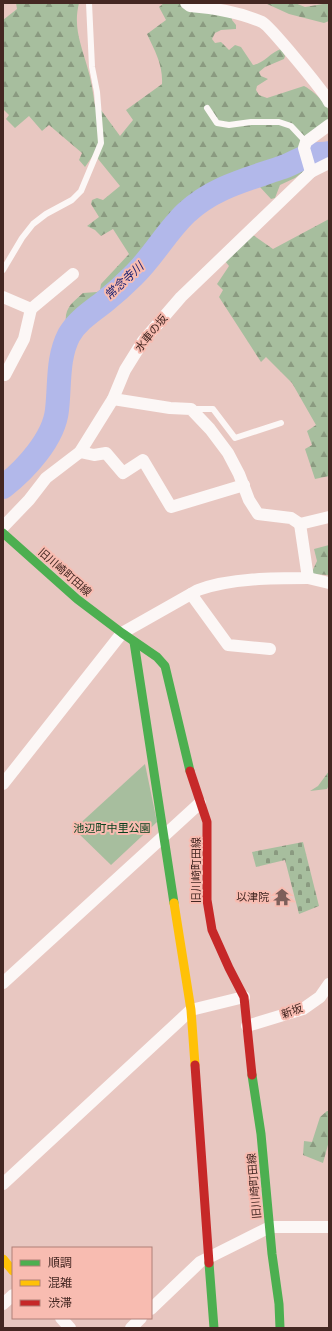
<svg xmlns="http://www.w3.org/2000/svg" width="332" height="1331" viewBox="0 0 332 1331" font-family="'Sofia Sans Condensed','Noto Sans JP',sans-serif">
<style>
.forest{fill:url(#forest-firs)}
.cemetery{fill:url(#cemetery-stones)}
.park{fill:#a7be9e}
.lines{fill:none;stroke-linecap:round;stroke-linejoin:round}
.river{stroke:#b2b8ea;stroke-width:24}
.lane{stroke:#fcf7f6;stroke-width:6}
.street{stroke:#fcf7f6;stroke-width:12}
.fast{stroke:#4caf50;stroke-width:9}
.slow{stroke:#ffc107;stroke-width:9}
.jam{stroke:#c62828;stroke-width:9}
.labels{text-anchor:middle;stroke-width:4;stroke-linejoin:round;paint-order:stroke}
.street-label{font-size:11px;fill:#442722;stroke:#f8bcb1}
.park-label{font-size:11px;fill:#08411d;stroke:#f8bcb1}
.poi-label{font-size:11px;fill:#442722;stroke:#f8bcb1;text-anchor:end}
.water-label{font-size:12px;font-style:italic;fill:#171e70;stroke:#f8bcb1}
</style>
<defs>
<pattern id="forest-firs" width="22" height="20" patternUnits="userSpaceOnUse"><rect width="22" height="20" fill="#a7be9e"/><path d="M5 1l3.5 6h-7zM16 11l3.5 6h-7z" fill="#8a9a80"/></pattern>
<pattern id="cemetery-stones" width="16" height="16" patternUnits="userSpaceOnUse"><rect width="16" height="16" fill="#a7be9e"/><path d="M2 7V4a2 2 0 0 1 4 0v3zM10 15v-3a2 2 0 0 1 4 0v3z" fill="#8a9a80"/></pattern>
</defs>
<rect width="100%" height="100%" fill="#e8c7c1"/>
<!-- forest -->
<g class="forest">
<path d="M16 3H79C73 27 81 44 87 66 91 79 93 92 95 106L101 110 120 136 133 120 126 110 162 84C163 65 155 51 147 34L166 20 159 7 164 3H182L231 11 232 20 236 25V29L221 30 215 33 212 39 215 43 221 42 229 50 235 45 241 47 253 65C263 64 271 52 281 49L285 56 284 59 265 67 259 72 261 76 268 79 257 86 256 90 259 95 267 98 304 86C311 89 325 102 328 109 329 112 329 115 329 119L310 136 311 140 318 145 329 151V160L306 170 295 178 280 185 275 198 271 199 250 176C199 191 179 218 144 256L148 263 131 281 84 328 78 330 71 336C68 332 67 329 66 324 64 308 72 303 83 293L97 292 100 290 101 284 129 254 113 229 101 236 95 230 87 226 99 217 91 204 92 200 97 198 103 200 120 186 94 154 85 167 79 160 82 153 49 125 42 131 29 116 15 128 6 119 9 115 3 109V20L17 9Z"/>
<polygon points="265,3 295,3 305,7 329,3 329,21 324,23 289,14"/>
<polygon points="329,219 329,476 315,479 305,449 312,445 307,431 316,425 292,383 266,357 261,362 219,297 223,290 217,284 229,266 225,261 253,235 273,249"/>
<polygon points="329,545 329,575 311,574 317,561 314,549"/>
<polygon points="329,771 329,785 327,789 310,791 318,786"/>
<polygon points="327,1111 329,1111 329,1141 323,1163 303,1155 304,1141 312,1142 320,1117"/>
</g>
<!-- cemetery -->
<polygon class="cemetery" points="303,842 319,906 299,914 285,860 256,867 252,852"/>
<!-- park -->
<polygon class="park" points="145,764 157,822 111,865 74,829"/>
<g class="lines">
<!-- river -->
<path class="river" d="M3 487C25 470 54 439 57 410 60 385 57 358 69 335 77 321 91 312 104 302 114 294 124 285 133 276 153 257 166 232 186 213 214 187 246 180 280 168 291 165 300 158 311 155 316 154 323 154 329 153"/>
<!-- lane -->
<g class="lane">
<polyline points="207,108 217,123 229,125 251,122 279,122 291,126 306,142"/>
<polyline points="3,270 22,238 33,224 46,214 72,200 81,191 101,143 97,92 92,67 89,3"/>
<polyline points="192,409 213,409 235,438 281,423"/>
</g>
<!-- street -->
<g class="street">
<path d="M186 3 190 6C214 8 239 12 262 22 269 25 325 93 329 102"/>
<polyline points="311,172 304,148 306,142 329,125"/>
<polyline points="3,297 31,309 73,274"/>
<polyline points="5,375 24,339 31,309"/>
<polyline points="113,399 170,408 191,409 210,429 228,453 239,474 249,500 258,514 291,518 300,524"/>
<polyline points="80,452 94,455 106,453 123,473 143,460 171,507 244,485"/>
<polyline points="3,527 29,500 46,478 80,452 113,399 125,370 143,341 181,297 311,172 329,163"/>
<polyline points="308,578 329,583"/>
<polyline points="191,594 228,645 270,649"/>
<path d="M3 784 122 633 198 590C230 578 275 578 308 578L300 524 329 517"/>
<polyline points="3,983 200,803"/>
<polyline points="247,1026 303,1009 320,997 329,984"/>
<polyline points="3,1184 191,1010 244,997"/>
<polyline points="3,1304 13,1295"/>
<polyline points="151,1309 200,1262 270,1227 329,1227"/>
<polyline points="61,1318 70,1328"/>
<polyline points="131,1328 141,1318"/>
</g>
<!-- fast -->
<g class="fast">
<polyline points="3,533 77,599 122,633 157,657 165,666 190,771"/>
<polyline points="134,642 174,903"/>
<polyline points="252,1075 261,1134 272,1254 279,1304 280,1328"/>
<polyline points="209,1263 214,1328"/>
</g>
<!-- slow -->
<g class="slow">
<polyline points="174,903 191,1010 195,1065"/>
<polyline points="3,1259 13,1271"/>
</g>
<!-- jam -->
<g class="jam">
<polyline points="190,771 207,822 207,900 212,930 229,968 244,997 252,1075"/>
<polyline points="195,1065 209,1263"/>
</g>
</g>
<!-- icons -->
<defs>
<g id="temple-bare" transform="scale(1.38)"><path d="M0-6L5-2H3V0L6.5 2.5H4V6H1.5V3h-3V6H-4V2.5H-6.5L-3 0V-2H-5Z" fill="#7d5f5a" stroke="#f8bcb1" stroke-width="2.5" paint-order="stroke"/></g>
</defs>
<g fill-rule="evenodd">
<use href="#temple-bare" x="282" y="897"/>
</g>
<g class="labels">
<!-- street labels -->
<g class="street-label">
<text transform="translate(151 333) rotate(-51)" y="4">水車の坂</text>
<text transform="translate(65 572) rotate(41)" y="4">旧川崎町田線</text>
<text transform="translate(196 870) rotate(-90)" y="4">旧川崎町田線</text>
<text transform="translate(292 1011) rotate(-20)" y="4">新坂</text>
<text transform="translate(254 1186) rotate(-95)" y="4">旧川崎町田線</text>
</g>
<!-- park labels -->
<g class="park-label">
<text x="112" y="832">池辺町中里公園</text>
</g>
<!-- poi labels -->
<g class="poi-label">
<text x="269" y="901">以津院</text>
</g>
<!-- water labels -->
<g class="water-label">
<text transform="translate(124 281) rotate(-43)" y="4">常念寺川</text>
</g>
</g>
<!-- border -->
<rect width="332" height="1331" fill="none" stroke="#442722" stroke-width="8"/>
<!-- legend -->
<rect x="12" y="1247" width="140" height="72" fill="#f8bcb1" stroke="#b08078"/>
<rect x="20" y="1260" width="20" height="6" fill="#4caf50" stroke="#b08078"/>
<text x="48" y="1267" font-size="12" fill="#442722">順調</text>
<rect x="20" y="1280" width="20" height="6" fill="#ffc107" stroke="#b08078"/>
<text x="48" y="1287" font-size="12" fill="#442722">混雑</text>
<rect x="20" y="1300" width="20" height="6" fill="#c62828" stroke="#b08078"/>
<text x="48" y="1307" font-size="12" fill="#442722">渋滞</text>
</svg>
